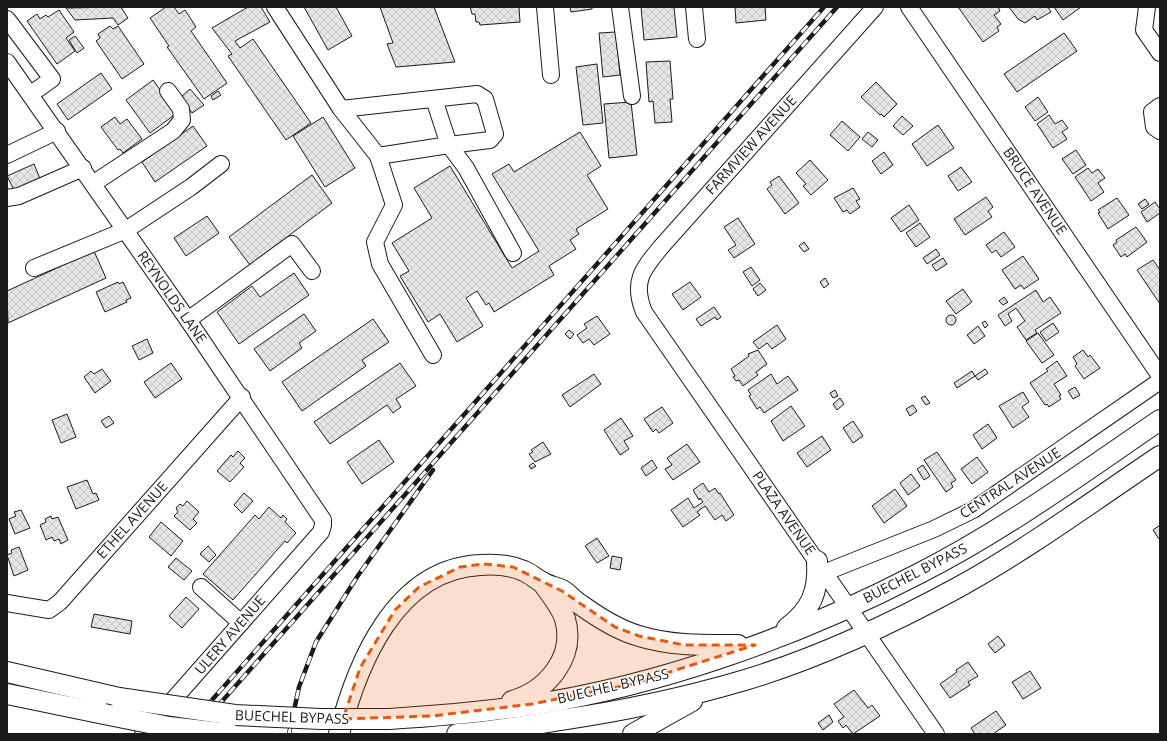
<svg xmlns="http://www.w3.org/2000/svg" width="1167" height="741" viewBox="0 0 1167 741" font-family="'Open Sans',sans-serif">
<style>
.building{fill:url(#building-cross-hatch);stroke:#1a1a1a}
.lines{fill:none;stroke-linecap:round;stroke-linejoin:round}
.minor-casing{stroke:#1a1a1a;stroke-width:18}
.major-casing{stroke:#1a1a1a;stroke-width:22}
.minor{stroke:#fff;stroke-width:16}
.major{stroke:#fff;stroke-width:20}
.rail-casing{stroke:#1a1a1a;stroke-width:4.5}
.rail{stroke:#fff;stroke-width:3;stroke-dasharray:9;stroke-linecap:butt}
.major-bridge-casing{stroke:#1a1a1a;stroke-width:22;stroke-linecap:butt}
.major-bridge{stroke:#fff;stroke-width:20}
.marked{fill:#e8590c;fill-opacity:0.2;stroke:#e8590c;stroke-width:3;stroke-dasharray:8 5;stroke-linejoin:round}
.labels{text-anchor:middle;stroke-width:3;stroke-linejoin:round;paint-order:stroke}
.street-label{font-size:14px;fill:#1a1a1a;stroke:#fff}
</style>
<defs>
<pattern id="building-cross-hatch" width="8" height="8" patternUnits="userSpaceOnUse"><rect width="8" height="8" fill="#e6e6e6"/><path d="M0 0l8 8M0 8l8-8" fill="none" stroke="#c5c5c5"/></pattern>
</defs>
<rect width="100%" height="100%" fill="#fff"/>
<!-- building -->
<g class="building">
<polygon points="121,7 128,18 118,25 113,18 75,20 66,8"/>
<polygon points="166,7 174,7 179,14 185,10 196,27 191,31 227,83 204,99 167,47 169,46 150,18"/>
<polygon points="248,7 261,7 270,22 235,41 240,48 253,39 311,123 286,140 228,56 232,54 212,28"/>
<polygon points="304,7 336,7 352,36 328,50"/>
<polygon points="380,7 434,7 455,62 396,67 387,44 393,43"/>
<polygon points="470,7 519,7 520,22 480,25 479,22 476,22 475,14 472,14"/>
<polygon points="570,7 592,7 592,9 571,12"/>
<polygon points="641,7 674,7 677,37 644,40"/>
<polygon points="735,7 765,7 766,20 736,23"/>
<polygon points="958,7 998,7 1000,11 994,15 1001,24 997,27 999,31 983,42"/>
<polygon points="1009,7 1048,7 1051,12 1037,20 1035,16 1025,23 1018,19"/>
<polygon points="1054,7 1081,7 1063,20"/>
<polygon points="59,10 74,32 66,38 75,51 57,64 27,21 37,14 40,19 46,15 48,17"/>
<polygon points="110,26 113,29 118,26 144,64 122,79 96,41 100,38 98,34"/>
<polygon points="616,32 620,75 603,77 599,33"/>
<polygon points="1064,33 1077,51 1017,92 1004,74"/>
<polygon points="75,36 84,48 77,53 69,40"/>
<polygon points="670,61 673,99 670,99 672,122 655,123 653,101 649,102 646,62"/>
<polygon points="597,64 603,123 583,125 576,67"/>
<polygon points="101,73 112,89 68,120 57,104"/>
<polygon points="153,80 177,113 150,133 126,100"/>
<polygon points="876,82 897,104 884,117 881,114 880,115 861,97"/>
<polygon points="190,89 204,105 192,113 181,97"/>
<polygon points="218,91 221,95 213,100 211,96"/>
<polygon points="1038,97 1048,112 1035,121 1025,107"/>
<polygon points="631,102 637,155 609,158 604,104"/>
<polygon points="1049,115 1055,124 1062,120 1068,128 1062,132 1067,139 1053,148 1037,124"/>
<polygon points="902,116 913,126 903,135 893,126"/>
<polygon points="115,117 120,124 127,119 142,139 123,153 120,149 118,150 101,127"/>
<polygon points="323,117 355,168 325,187 293,136"/>
<polygon points="842,121 860,137 848,151 830,135"/>
<polygon points="938,125 954,148 927,166 912,144"/>
<polygon points="193,126 207,146 155,182 142,162"/>
<polygon points="580,132 601,166 587,175 608,209 576,229 579,234 570,240 576,249 549,266 554,275 494,312 489,303 486,305 477,291 466,298 483,326 457,342 440,314 428,322 400,276 409,271 392,243 432,218 414,188 450,166 512,268 539,251 492,174 509,164 514,172"/>
<polygon points="868,132 878,140 872,147 862,139"/>
<polygon points="1076,150 1086,165 1073,174 1062,159"/>
<polygon points="884,152 893,165 881,174 872,161"/>
<polygon points="810,160 828,180 811,195 803,186 806,184 796,173"/>
<polygon points="34,164 41,181 15,192 7,176"/>
<polygon points="961,167 972,182 958,191 948,176"/>
<polygon points="1088,168 1092,173 1098,169 1105,178 1098,183 1104,192 1091,201 1075,177"/>
<polygon points="312,175 332,203 250,265 229,237"/>
<polygon points="779,176 799,203 785,214 767,189 772,185 770,182"/>
<polygon points="853,188 860,199 856,201 860,207 850,214 847,210 843,212 834,198"/>
<polygon points="986,197 993,207 988,211 992,217 965,235 954,219"/>
<polygon points="1117,198 1129,215 1108,229 1098,213 1100,212 1098,210"/>
<polygon points="1145,199 1149,204 1142,209 1138,204"/>
<polygon points="1155,202 1160,209 1160,213 1147,222 1141,212"/>
<polygon points="909,205 919,220 901,232 891,218"/>
<polygon points="207,216 219,233 186,256 174,238"/>
<polygon points="738,218 755,244 734,258 728,250 736,245 724,227"/>
<polygon points="920,223 930,237 916,247 906,233"/>
<polygon points="1136,227 1147,242 1127,257 1125,254 1121,257 1113,245 1117,242 1116,240"/>
<polygon points="1004,232 1015,247 1001,257 996,250 992,253 986,245"/>
<polygon points="804,242 809,249 804,252 799,246"/>
<polygon points="936,249 940,255 927,264 923,258"/>
<polygon points="94,251 106,278 8,323 7,291"/>
<polygon points="1023,256 1039,279 1024,289 1021,285 1015,289 1002,270"/>
<polygon points="943,258 947,264 936,271 932,265"/>
<polygon points="1153,260 1160,270 1160,304 1137,270"/>
<polygon points="751,267 760,280 752,286 743,272"/>
<polygon points="294,273 309,295 239,344 217,312 252,286 260,297"/>
<polygon points="825,278 829,284 824,288 820,282"/>
<polygon points="118,282 119,284 123,282 131,298 126,300 127,302 105,312 96,292"/>
<polygon points="690,282 701,297 683,310 672,294"/>
<polygon points="760,283 766,290 758,296 753,289"/>
<polygon points="963,289 972,302 956,314 946,301"/>
<polygon points="1036,290 1043,302 1050,297 1061,313 1035,330 1037,333 1026,340 1017,327 1025,321 1016,308 1008,314 1012,321 1005,326 998,315"/>
<polygon points="1004,297 1008,302 1003,305 999,301"/>
<polygon points="714,307 721,317 717,320 715,317 701,326 696,319"/>
<polygon points="304,314 316,331 299,343 302,348 270,371 254,349"/>
<circle cx="951" cy="320" r="5"/>
<polygon points="597,316 610,334 594,345 589,339 583,343 577,335 587,328 584,324"/>
<polygon points="373,319 389,342 362,360 366,366 302,411 282,382"/>
<polygon points="985,321 988,325 985,328 982,323"/>
<polygon points="1053,323 1059,332 1046,341 1040,332"/>
<polygon points="777,325 786,339 772,349 767,343 759,349 753,342"/>
<polygon points="978,326 985,336 974,344 967,335"/>
<polygon points="569,330 574,334 570,339 565,334"/>
<polygon points="1038,333 1054,355 1042,363 1026,341"/>
<polygon points="147,339 153,353 139,360 132,346"/>
<polygon points="758,350 767,364 756,372 758,375 743,386 739,380 736,381 733,377 735,376 731,369 749,356 748,354"/>
<polygon points="1083,350 1088,357 1090,355 1100,368 1084,379 1075,366 1077,364 1073,357"/>
<polygon points="1057,361 1067,376 1054,384 1061,395 1059,396 1061,399 1049,407 1047,404 1045,405 1030,383 1048,371 1046,369"/>
<polygon points="171,363 182,379 155,398 144,382"/>
<polygon points="400,363 416,386 396,399 401,407 393,413 387,405 330,444 314,422"/>
<polygon points="102,369 111,381 95,393 84,377 91,371 94,374"/>
<polygon points="985,369 988,373 978,380 975,376"/>
<polygon points="972,371 975,376 957,388 954,383"/>
<polygon points="594,374 601,384 570,407 562,395"/>
<polygon points="771,374 777,384 788,376 798,390 764,413 760,407 757,409 749,396 751,395 748,390"/>
<polygon points="1075,387 1080,395 1073,399 1068,391"/>
<polygon points="835,390 838,396 833,398 830,393"/>
<polygon points="1023,392 1029,402 1022,407 1029,417 1013,428 999,406"/>
<polygon points="925,396 930,403 926,405 921,398"/>
<polygon points="840,398 844,404 837,410 833,404"/>
<polygon points="913,405 917,411 910,416 906,409"/>
<polygon points="791,406 805,426 783,441 771,421"/>
<polygon points="662,407 673,423 659,433 656,429 653,432 644,419"/>
<polygon points="67,414 76,437 61,443 52,420"/>
<polygon points="109,416 114,423 106,428 101,421"/>
<polygon points="621,418 633,436 624,441 629,449 620,455 604,430"/>
<polygon points="853,421 863,436 853,443 843,428"/>
<polygon points="988,424 997,438 982,449 973,435"/>
<polygon points="822,436 831,450 807,467 797,453"/>
<polygon points="379,440 394,462 362,484 347,462"/>
<polygon points="543,442 551,454 535,462 529,454 533,452 531,450"/>
<polygon points="687,444 700,462 673,480 665,469 672,465 667,458"/>
<polygon points="238,451 245,458 240,463 244,467 230,482 217,471 231,455 233,457"/>
<polygon points="937,452 956,480 951,483 953,487 946,492 924,460"/>
<polygon points="977,457 988,472 972,484 961,469"/>
<polygon points="652,460 657,468 646,476 641,468"/>
<polygon points="533,463 536,466 531,469 529,466"/>
<polygon points="923,465 930,476 924,480 917,469"/>
<polygon points="911,474 920,486 908,495 900,483"/>
<polygon points="87,480 93,494 96,493 99,500 76,509 67,487"/>
<polygon points="703,483 709,492 715,488 719,494 720,493 734,515 726,521 722,515 715,520 705,506 697,512 700,515 683,527 671,510 688,498 694,508 703,502 700,498 699,500 693,490"/>
<polygon points="895,489 907,506 884,523 872,506"/>
<polygon points="244,493 253,501 242,513 234,505"/>
<polygon points="187,501 199,512 193,519 197,523 190,530 174,516 178,512 176,508 180,504 183,506"/>
<polygon points="269,507 281,518 283,515 287,519 285,522 296,533 287,543 285,541 233,600 203,574 255,515 259,519"/>
<polygon points="21,510 30,528 15,534 9,519 16,516 14,512"/>
<polygon points="51,516 52,519 58,517 68,540 61,544 59,539 54,541 52,537 46,540 40,525 46,522 45,519"/>
<polygon points="161,522 183,541 171,556 149,537"/>
<polygon points="1160,525 1160,538 1159,539 1153,530"/>
<polygon points="597,538 609,556 597,563 585,546"/>
<polygon points="208,546 216,555 209,562 200,554"/>
<polygon points="19,547 28,570 14,576 7,555 12,553 11,550"/>
<polygon points="612,556 622,558 620,570 610,568"/>
<polygon points="176,558 192,571 184,580 168,567"/>
<polygon points="186,597 199,609 182,628 169,616"/>
<polygon points="94,614 132,621 130,634 91,627"/>
<polygon points="998,636 1005,645 995,653 988,644"/>
<polygon points="968,662 978,676 968,682 970,685 950,698 940,684 957,672 956,670"/>
<polygon points="1030,671 1041,688 1023,699 1012,682"/>
<polygon points="854,690 868,708 872,705 880,716 853,734 846,725 843,728 838,721 844,717 834,704"/>
<polygon points="996,711 1006,725 993,734 975,734 971,728"/>
<polygon points="829,715 833,722 823,730 818,723"/>
</g>
<g class="lines">
<!-- minor casing -->
<g class="minor-casing">
<g id="minor">
<polyline points="275,7 341,109 378,156 449,145 466,168 513,253"/>
<polyline points="545,7 551,75"/>
<polyline points="620,7 632,96"/>
<polyline points="694,7 697,39"/>
<path d="M875 7 661 247C642 270 632 282 644 312L936 734"/>
<polyline points="909,7 1160,376"/>
<polyline points="1147,7 1144,30 1160,53"/>
<polyline points="7,19 52,79 31,94"/>
<polyline points="7,62 188,320 323,520 323,525 321,532 143,734"/>
<polyline points="1160,106 1152,112 1154,127 1160,131"/>
<polyline points="341,109 477,94 485,99 495,134 490,140 449,145 434,99"/>
<polyline points="7,155 57,131"/>
<polyline points="378,156 394,205 375,242 380,264 433,355"/>
<polyline points="94,183 173,131 182,120 181,109 168,91"/>
<polyline points="7,198 19,196 83,168"/>
<polyline points="34,268 126,230 191,187 221,164"/>
<polyline points="188,320 292,244 312,271"/>
<polyline points="826,572 934,529 973,510 1160,381"/>
<polyline points="201,587 241,623"/>
<polyline points="7,603 49,610 60,602 242,397"/>
</g>
</g>
<!-- major casing -->
<g class="major-casing">
<g id="major">
<path d="M787 628C811 610 819 592 817 561"/>
<polyline points="7,672 119,698"/>
<polyline points="7,694 104,714"/>
<path d="M512 701C547 691 576 657 565 619 561 606 550 594 542 582"/>
<path d="M389 719C436 716 484 712 531 705 662 685 801 635 918 574 1003 531 1081 474 1160 420"/>
<path d="M339 734C357 664 395 569 480 565 494 564 511 565 524 571 531 574 536 579 542 582 548 586 556 587 562 590 569 594 574 601 581 605 599 618 618 630 639 636 671 646 705 645 738 645"/>
<path d="M457 734C492 732 526 726 560 720 623 711 684 698 745 680 818 658 889 625 957 588 1028 549 1093 501 1160 456"/>
<polyline points="633,734 692,701"/>
</g>
</g>
<!-- minor -->
<use href="#minor" class="minor"/>
<!-- major -->
<use href="#major" class="major"/>
<!-- rail casing -->
<g class="rail-casing">
<g id="rail">
<polyline points="182,734 824,7"/>
<polyline points="193,734 837,7"/>
<polyline points="289,734 299,687 316,642 357,577 433,470"/>
</g>
</g>
<!-- rail -->
<use href="#rail" class="rail"/>
<!-- major-bridge casing -->
<g class="major-bridge-casing">
<g id="major-bridge">
<polyline points="119,698 235,715 321,719 389,719"/>
<polyline points="104,714 169,727 230,734"/>
</g>
</g>
<!-- major-bridge -->
<use href="#major-bridge" class="major-bridge"/>
</g>
<!-- marked area -->
<path class="marked" d="M484 564 513 567 562 591 615 627 639 636 684 645H755L632 684 532 704 432 716 343 719 360 668 395 610 419 587 460 567Z"/>
<g class="labels">
<!-- street labels -->
<g class="street-label">
<text transform="translate(751 145) rotate(-48)" y="5">FARMVIEW AVENUE</text>
<text transform="translate(1035 191) rotate(56)" y="5">BRUCE AVENUE</text>
<text transform="translate(172 297) rotate(55)" y="5">REYNOLDS LANE</text>
<text transform="translate(1010 483) rotate(-33)" y="5">CENTRAL AVENUE</text>
<text transform="translate(784 513) rotate(55)" y="5">PLAZA AVENUE</text>
<text transform="translate(132 520) rotate(-48)" y="5">ETHEL AVENUE</text>
<text transform="translate(915 573) rotate(-27)" y="5">BUECHEL BYPASS</text>
<text transform="translate(230 635) rotate(-49)" y="5">ULERY AVENUE</text>
<text transform="translate(613 686) rotate(-13)" y="5">BUECHEL BYPASS</text>
<text transform="translate(292 717) rotate(2)" y="5">BUECHEL BYPASS</text>
</g>
</g>
<!-- border -->
<rect width="1167" height="741" fill="none" stroke="#1a1a1a" stroke-width="16"/>
</svg>
